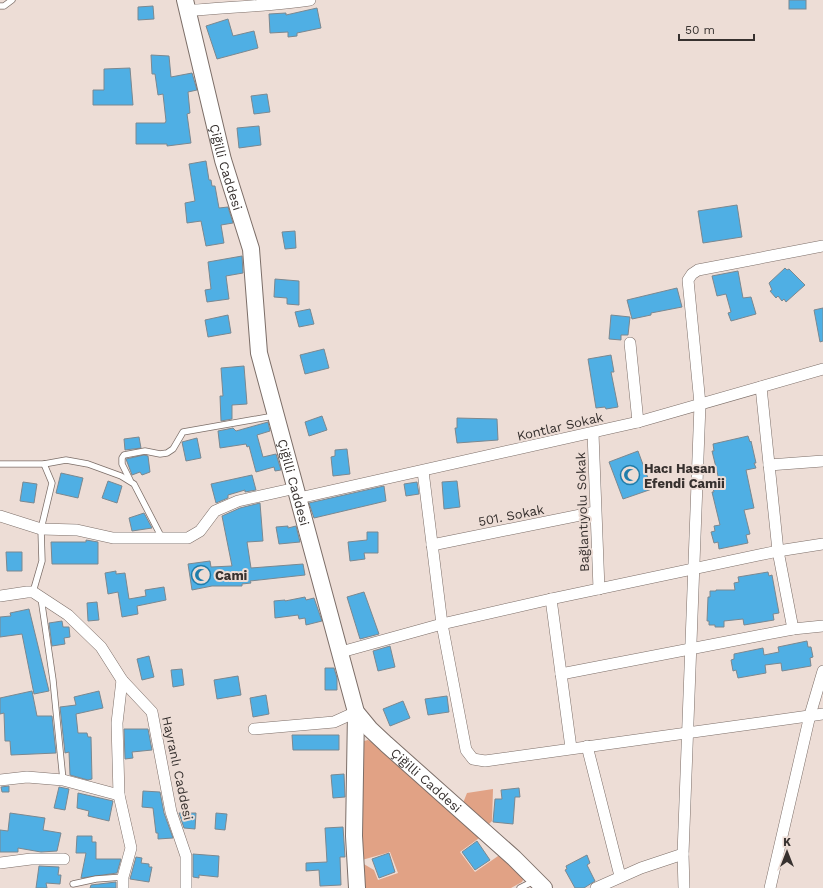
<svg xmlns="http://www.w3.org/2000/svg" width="823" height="888" viewBox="0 0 823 888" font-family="'Work Sans',sans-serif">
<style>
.green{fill:#e1a285}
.building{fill:#4fafe4;stroke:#7b8890}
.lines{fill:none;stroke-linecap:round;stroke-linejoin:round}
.lane-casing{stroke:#7c6e68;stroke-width:7}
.street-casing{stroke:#7c6e68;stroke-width:12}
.secondary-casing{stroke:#7c6e68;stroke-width:18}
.lane{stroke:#fff;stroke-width:5.5}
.street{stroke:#fff;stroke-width:11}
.secondary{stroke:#fff;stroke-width:16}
.labels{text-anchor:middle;stroke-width:4;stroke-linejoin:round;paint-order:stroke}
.street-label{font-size:13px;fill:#37312f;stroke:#edddd6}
.poi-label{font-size:13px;font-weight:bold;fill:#37312f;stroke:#edddd6;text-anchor:start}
</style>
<rect width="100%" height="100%" fill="#edddd6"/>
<!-- green -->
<g class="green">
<polygon points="368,740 375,744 482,836 460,852 475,872 501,854 524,878 522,882 511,888 363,888 362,863 374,870 378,880 398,873 390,852 362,860 363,744 364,741"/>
<polygon points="493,789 492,821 489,824 463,803 467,793"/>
</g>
<!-- building -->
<g class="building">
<rect x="789" y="0" width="17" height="9"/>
<polygon points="153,6 154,19 138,20 138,7"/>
<polygon points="317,8 321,28 297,33 297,36 288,37 288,32 270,33 269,14 286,13 286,15"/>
<polygon points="228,19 233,36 254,31 258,48 217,59 206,26"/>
<polygon points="151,55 169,56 171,77 192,73 197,90 188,92 190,113 187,114 191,143 167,146 167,144 136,144 136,123 165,123 166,121 163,94 158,95 155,74 152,74"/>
<polygon points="130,68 133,105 93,105 93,90 104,90 104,69"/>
<polygon points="267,94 270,112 254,114 251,96"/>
<polygon points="259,126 261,145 239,148 237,128"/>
<polygon points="206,161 209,180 211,180 212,186 215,186 219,208 228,207 233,223 221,225 224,243 206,246 201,221 187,223 185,203 195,201 189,164"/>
<polygon points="737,205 742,237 703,243 698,211"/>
<polygon points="295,231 296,248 285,249 282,232"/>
<polygon points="242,256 243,273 226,276 229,299 207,302 205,290 211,289 208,262"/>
<polygon points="785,268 787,270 789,269 805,285 786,302 784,299 782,301 778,296 776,298 770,291 772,290 769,283"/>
<polygon points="738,271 743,298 751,297 756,314 731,321 728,313 731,312 726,294 717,296 712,276"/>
<polygon points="275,279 299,281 299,305 287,304 287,298 274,297"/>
<polygon points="677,288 682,307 651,313 651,315 632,319 627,300"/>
<polygon points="823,308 823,341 820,342 814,310"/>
<polygon points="310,309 314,324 299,327 295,312"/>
<polygon points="228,315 231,333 208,337 205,320"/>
<polygon points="611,315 630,317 628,335 621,335 621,340 609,339"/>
<polygon points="324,349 329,368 305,374 300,355"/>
<polygon points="611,355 614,372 611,372 618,407 606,409 605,407 596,408 588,359"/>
<polygon points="244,366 247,404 232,405 232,419 221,421 220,396 223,396 221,368"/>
<polygon points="322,416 327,430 309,436 305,422"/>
<polygon points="457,418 497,419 498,440 457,443 455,428 457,428"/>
<polygon points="268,422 270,431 257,435 263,457 276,454 281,470 275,471 274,467 256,472 249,446 247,447 246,444 220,448 218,431 233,428 236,431"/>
<polygon points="748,436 750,442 751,441 756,463 754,463 756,468 746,470 754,508 744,510 750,534 746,535 748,543 719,549 718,542 714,543 711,532 715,531 714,526 720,525 712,492 714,492 712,485 720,484 712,451 714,451 713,444"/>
<polygon points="139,437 141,448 125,450 124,439"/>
<polygon points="197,438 201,458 186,461 182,442"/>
<polygon points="347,449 350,474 333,476 331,457 335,456 335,450"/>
<polygon points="638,451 652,489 623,499 609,462"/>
<polygon points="144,455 148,456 150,472 142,475 140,472 132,475 126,459"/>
<polygon points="61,473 83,478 78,498 56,493"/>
<polygon points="252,475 256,490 245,492 245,490 228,495 228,498 216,503 211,484"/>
<polygon points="108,481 122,486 117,503 102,498"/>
<polygon points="457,481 460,507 444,509 442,482"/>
<polygon points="23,482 37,484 34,503 20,501"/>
<polygon points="417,482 419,494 406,496 404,484"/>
<polygon points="384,486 386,501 314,518 309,503"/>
<polygon points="260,503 263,541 247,542 251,568 303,564 305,575 250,581 251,583 242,584 242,586 212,586 192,590 188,564 210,561 211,567 232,566 222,516 240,508"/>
<polygon points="144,513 152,528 132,531 129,518"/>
<polygon points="288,526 288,528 296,526 300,542 279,544 276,527"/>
<polygon points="367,532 378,532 378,553 364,553 365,559 350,561 348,542 367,540"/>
<polygon points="86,540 98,542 98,564 52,564 51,542 86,542"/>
<polygon points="6,552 22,552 22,571 7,571"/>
<polygon points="116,571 116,574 125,573 129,599 146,596 145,590 164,587 166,600 137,606 138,614 122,617 118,592 108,594 105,573"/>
<polygon points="768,572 769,576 772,575 779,613 773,614 774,620 744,625 743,619 724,621 724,627 715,627 715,625 709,625 709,621 707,621 708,597 710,597 710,591 716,591 716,590 735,590 734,583 739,582 738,577"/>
<polygon points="364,592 379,634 360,639 347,597"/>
<polygon points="305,597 306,600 314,598 322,621 306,625 305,618 299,619 298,615 275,618 274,601 285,600 285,601"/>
<polygon points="97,602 99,620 88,621 87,603"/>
<polygon points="29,609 49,691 34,694 22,634 0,637 0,617 11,616 10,613"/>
<polygon points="62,621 63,627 69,627 70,637 64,638 65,644 52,646 49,623"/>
<polygon points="807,641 808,647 811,647 813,657 810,658 811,666 782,671 781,663 765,665 766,673 738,678 736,670 733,671 731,660 734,659 734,654 763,648 764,655 779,652 778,647"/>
<polygon points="390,646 395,667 378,671 373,651"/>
<polygon points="149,656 154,677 142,680 137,659"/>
<polygon points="325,668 334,668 337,678 337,690 325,690"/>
<polygon points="182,669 184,685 173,687 171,670"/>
<polygon points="238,676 241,695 217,699 214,680"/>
<polygon points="32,691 37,716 52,716 56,753 11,755 10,741 5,741 4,713 0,714 0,698"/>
<polygon points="99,691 103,708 76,714 78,733 87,733 88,737 91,737 92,779 88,780 70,775 69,752 65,753 60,707 76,705 74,697"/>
<polygon points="266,695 269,714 253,717 250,698"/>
<polygon points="447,696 449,712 428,715 425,699"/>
<polygon points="403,701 410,718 390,726 383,709"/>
<polygon points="124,729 148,729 152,750 132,752 133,758 125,759"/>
<polygon points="292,735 339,735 339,750 293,750"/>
<polygon points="344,774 345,797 333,798 331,775"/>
<polygon points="9,786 9,792 2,792 1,787"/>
<polygon points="59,787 69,789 65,810 54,808"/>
<polygon points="519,788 520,797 515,797 513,824 493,822 495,799 502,799 501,790"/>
<polygon points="143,791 160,792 164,813 173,838 158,839 158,833 156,833 153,808 142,807"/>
<polygon points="78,793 113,801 109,821 88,816 89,811 77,808"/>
<polygon points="10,813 45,818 43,830 61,833 57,851 41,852 18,848 18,852 0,852 0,830 8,831"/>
<polygon points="179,813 196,813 195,829 184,828"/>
<polygon points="216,813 227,814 225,830 215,829"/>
<polygon points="343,827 345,857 340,857 341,885 320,886 319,870 306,871 306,863 327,862 325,828"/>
<polygon points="77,836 92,836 92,842 96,842 96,859 121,859 117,873 81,878 86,853 76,853"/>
<polygon points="477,841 490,860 475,870 462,852"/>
<polygon points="389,853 395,872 379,878 372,859"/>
<polygon points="193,854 219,856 218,877 199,875 199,878 193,877"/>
<polygon points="587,855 590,863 587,865 595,881 584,888 575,888 565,870 567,869 566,866"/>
<polygon points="136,857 142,858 141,863 149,864 149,867 152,867 149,882 130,879"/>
<polygon points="39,866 59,867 58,875 61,875 60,884 46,883 47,888 36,888"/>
<polygon points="116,882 116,888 90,888 91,885"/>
</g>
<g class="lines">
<!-- lane casing -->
<g class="lane-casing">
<g id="lane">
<polyline points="0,6 4,6 12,0"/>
<polyline points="0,464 44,464 66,460 88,464 121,476 134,484 162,538"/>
<polyline points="130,480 122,464 122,458 124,455 145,451 160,454 167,453 173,449 183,432 274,416"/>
<polyline points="33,592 42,561 41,529 52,483 44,464"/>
<polyline points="41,598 53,680 63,780"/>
<polyline points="73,884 96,879 123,877"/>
<polyline points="520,888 534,881"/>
</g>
</g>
<!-- street casing -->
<g class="street-casing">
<g id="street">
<path d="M187 11C228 7 269 6 310 0"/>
<polyline points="630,343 638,422"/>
<polyline points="761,387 778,551 793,629"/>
<polyline points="593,433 599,589"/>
<polyline points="769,465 823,461"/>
<polyline points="423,471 442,624 466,750 473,759 485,761 823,714"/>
<polyline points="299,498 638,422 823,369"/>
<polyline points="0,516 41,529 77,530 113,538 188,538 200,531 215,511 238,501 296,488"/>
<polyline points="432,545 595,512"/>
<polyline points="0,596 27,592 33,592 68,615 101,647 122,680 152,712 171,812 186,856 186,888"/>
<polyline points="551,599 571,748"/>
<polyline points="341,652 442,624 551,599 778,551 823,544"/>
<polyline points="561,674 793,629 823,626"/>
<polyline points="122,680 117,723 119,795 131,848 123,877 123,888"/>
<polyline points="254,729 334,722 356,712"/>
<polyline points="587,746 620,876"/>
<polyline points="0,780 27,777 63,780 119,795"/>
<polyline points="0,863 31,859 64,859"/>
<polyline points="596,888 641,868 683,854"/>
<polyline points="684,888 683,854 700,404 688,280 692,274 698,270 823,246"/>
<polyline points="770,888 810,715 823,671"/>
</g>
</g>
<!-- secondary casing -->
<g class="secondary-casing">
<g id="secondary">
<path id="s1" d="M185 0 223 160 251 249 259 353 356 712 370 729 386 744 514 858 544 888"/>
<polyline points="356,712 354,836 357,888"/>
</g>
</g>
<!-- lane -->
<use href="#lane" class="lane"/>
<!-- street -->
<use href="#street" class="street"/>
<!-- secondary -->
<use href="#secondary" class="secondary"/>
</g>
<!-- icons -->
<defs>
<g id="mosque-ring" transform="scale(1)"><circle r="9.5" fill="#edddd6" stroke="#207daa" stroke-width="1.5"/><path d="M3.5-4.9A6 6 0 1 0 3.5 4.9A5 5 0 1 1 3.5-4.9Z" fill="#207daa"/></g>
</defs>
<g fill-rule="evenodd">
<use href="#mosque-ring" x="630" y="475"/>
<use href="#mosque-ring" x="201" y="575"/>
</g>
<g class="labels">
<!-- street labels -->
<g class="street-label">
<text dy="5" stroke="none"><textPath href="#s1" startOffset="172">Çiğilli Caddesi</textPath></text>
<text transform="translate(560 426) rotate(-13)" y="5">Kontlar Sokak</text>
<text dy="5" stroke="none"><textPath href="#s1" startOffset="496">Çiğilli Caddesi</textPath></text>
<text transform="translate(582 512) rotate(-92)" y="5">Bağlantıyolu Sokak</text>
<text transform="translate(511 515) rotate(-11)" y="5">501. Sokak</text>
<text transform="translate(178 768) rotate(78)" y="5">Hayranlı Caddesi</text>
<text dy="5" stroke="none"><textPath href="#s1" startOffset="832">Çiğilli Caddesi</textPath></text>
</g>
<!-- poi labels -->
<g class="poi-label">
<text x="644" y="473">Hacı Hasan<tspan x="644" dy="15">Efendi Camii</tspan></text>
<text x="215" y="580">Cami</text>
</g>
</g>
<!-- north arrow -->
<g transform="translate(787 852)" stroke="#edddd6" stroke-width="3" paint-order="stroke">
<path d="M0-3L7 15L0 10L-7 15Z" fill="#37312f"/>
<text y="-6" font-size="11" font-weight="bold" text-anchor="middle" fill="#37312f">K</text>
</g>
<!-- scale -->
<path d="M679 34v6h75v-6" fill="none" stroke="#37312f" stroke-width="2"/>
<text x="685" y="34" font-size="12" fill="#37312f" stroke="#edddd6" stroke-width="3" paint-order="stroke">50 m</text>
</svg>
